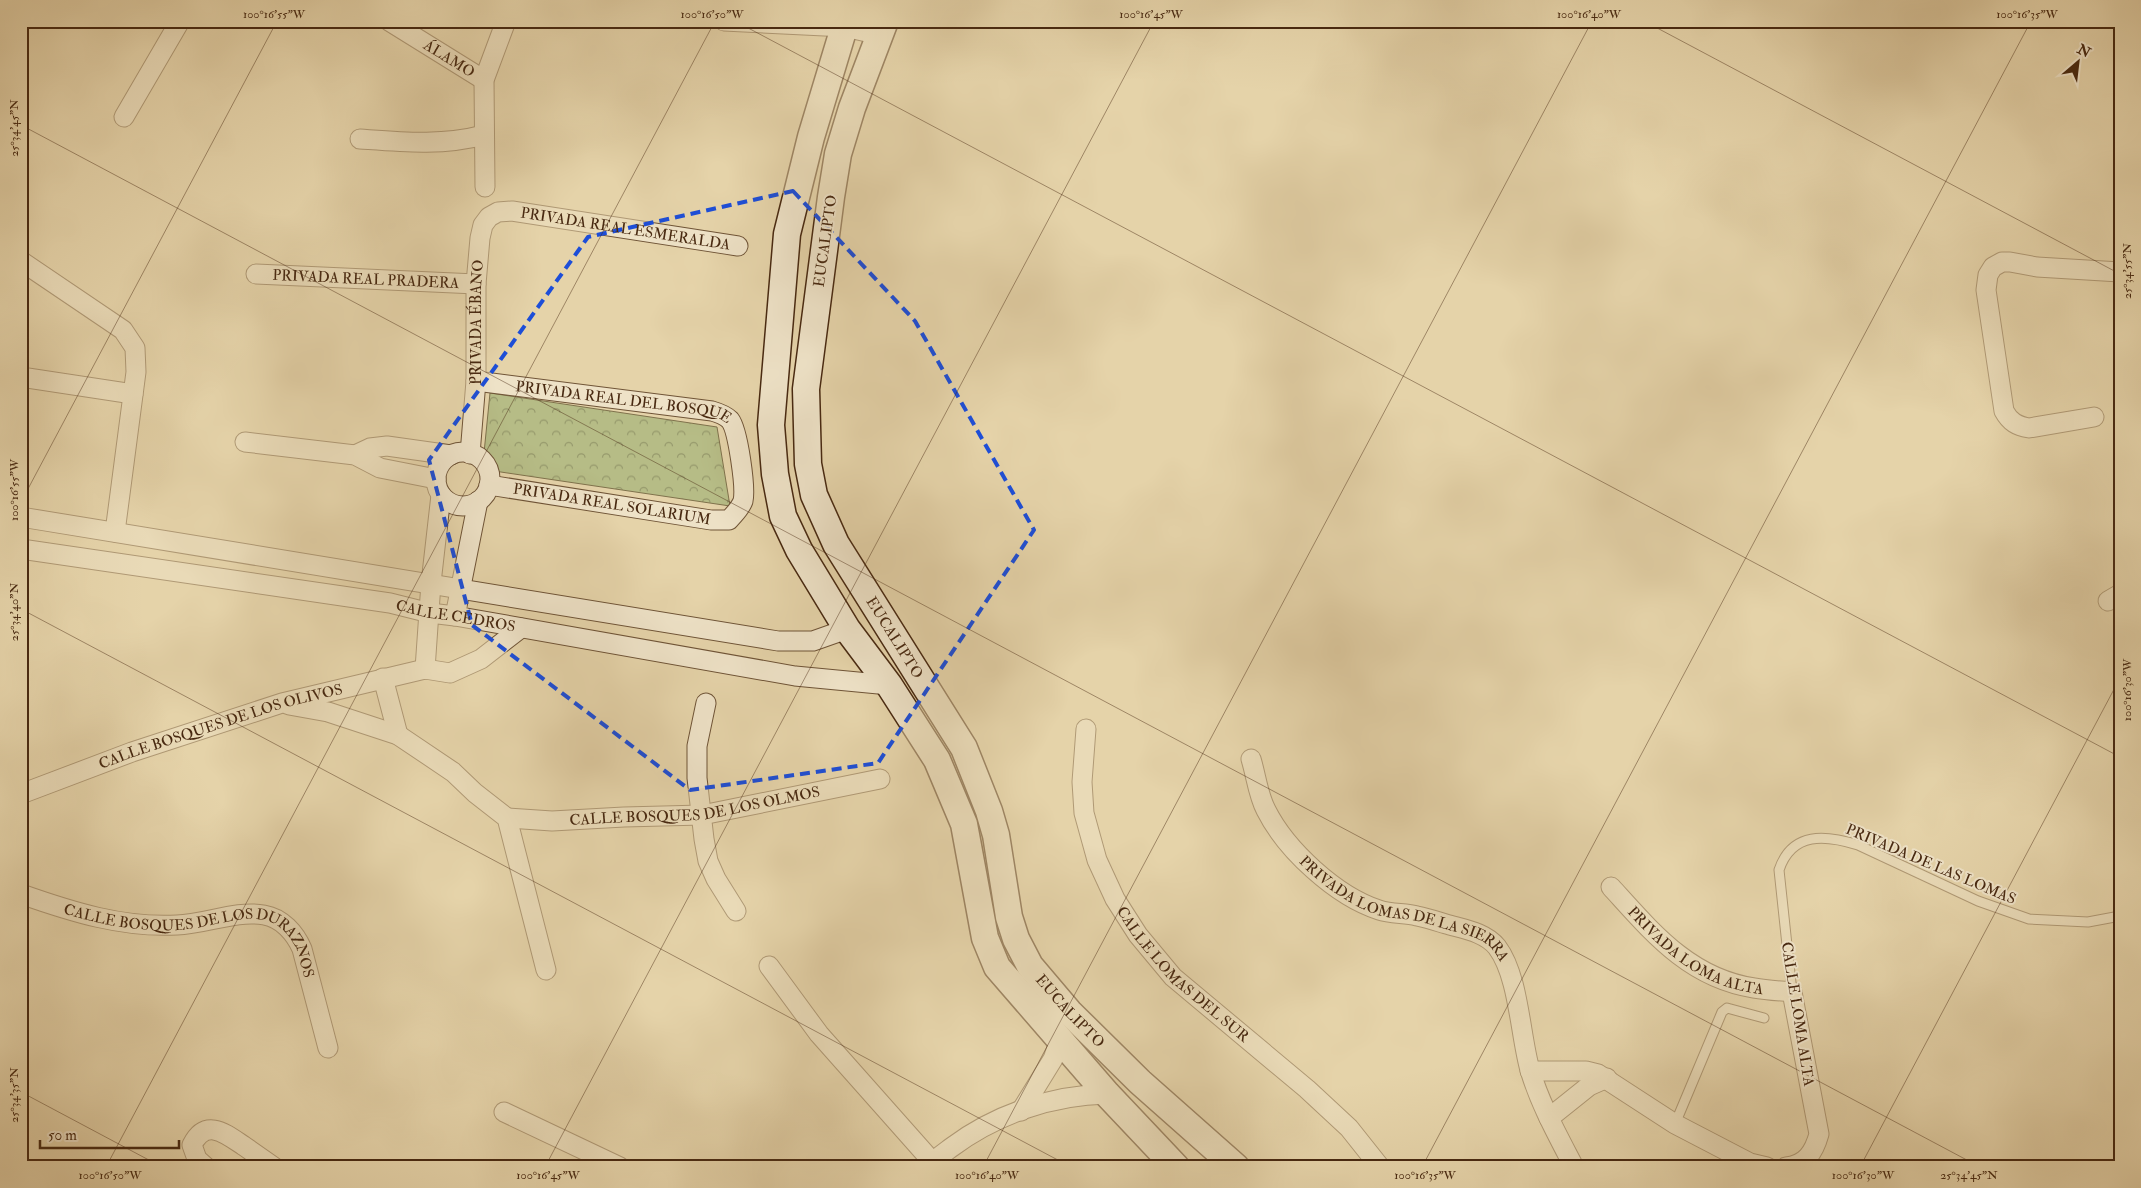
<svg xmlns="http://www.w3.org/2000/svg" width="2141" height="1188" viewBox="0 0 2141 1188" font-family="'IM FELL Double Pica',serif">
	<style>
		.park { fill: url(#park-crowns); stroke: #7f724c }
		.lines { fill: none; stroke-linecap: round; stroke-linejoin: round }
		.lane-casing { stroke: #6f5437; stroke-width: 11 }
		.street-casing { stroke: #6f5437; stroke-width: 21 }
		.secondary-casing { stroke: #482911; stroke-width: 29 }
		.lane { stroke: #eee2c7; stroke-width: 9 }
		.street { stroke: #eee2c7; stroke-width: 19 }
		.secondary { stroke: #eee2c7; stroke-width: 26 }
		.marked { fill: none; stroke: #1d4ed8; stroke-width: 4; stroke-dasharray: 10 6; stroke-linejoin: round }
		.ticks { fill: none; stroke: #482911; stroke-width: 1; stroke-opacity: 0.45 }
		.labels { text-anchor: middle; stroke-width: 4; stroke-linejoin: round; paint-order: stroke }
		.street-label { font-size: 15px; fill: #482911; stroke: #eee2c7 }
		.neatline { fill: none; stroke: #482911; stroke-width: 2 }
		.ticks-label { font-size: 12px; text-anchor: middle; fill: #482911 }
	</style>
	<defs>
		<pattern id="park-crowns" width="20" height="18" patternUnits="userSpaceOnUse" patternTransform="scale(1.25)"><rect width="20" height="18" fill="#b6bc86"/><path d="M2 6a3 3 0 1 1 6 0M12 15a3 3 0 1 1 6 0" fill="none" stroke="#96996c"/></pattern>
	</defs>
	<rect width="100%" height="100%" fill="#e5d3a9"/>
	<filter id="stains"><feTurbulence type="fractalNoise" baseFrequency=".004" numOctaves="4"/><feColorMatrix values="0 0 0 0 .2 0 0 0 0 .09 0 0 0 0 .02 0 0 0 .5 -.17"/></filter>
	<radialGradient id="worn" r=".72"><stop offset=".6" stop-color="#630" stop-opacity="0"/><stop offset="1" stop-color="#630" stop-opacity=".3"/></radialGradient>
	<path class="park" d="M490,393L717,427L730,506L494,471L484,453Z"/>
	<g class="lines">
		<g class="lane-casing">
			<path id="lane" d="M1792,992L1779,870C1792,831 1826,835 1858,845L1978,901L2029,919L2088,922L2120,916
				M1675,1124L1722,1012L1727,1008L1764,1018"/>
		</g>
		<g class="street-casing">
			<g id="street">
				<path id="s1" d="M389,21L484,80"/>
				<path d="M724,21L845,27L880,35"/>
				<path d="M124,117L180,21"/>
				<path d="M360,139C402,142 442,146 484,135"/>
				<path d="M485,187L484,80L506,21"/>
				<path d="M21,261L123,330L135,348L136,372L115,532"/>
				<path id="s2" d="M256,274L476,284"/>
				<path d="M21,377L133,394"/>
				<path id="s3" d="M476,381L712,411C719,413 725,415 730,420C738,430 746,488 743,501C740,509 734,514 729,520H711L489,485"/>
				<path d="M2094,417L2029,428C2017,426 2010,422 2004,411L1986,290L1988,275L1993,267L2002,262H2010L2037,267L2120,272"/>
				<path d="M245,442L355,455L380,468L436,479"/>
				<circle cx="463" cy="479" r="27"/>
				<path id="s4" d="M470,454L476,381V284L480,238L483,225L489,217L498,212L512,211L738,246"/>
				<path d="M355,455L370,448L387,446L451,455"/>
				<path d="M21,517L778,641H813L847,629"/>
				<path id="s5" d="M21,549L390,603L430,613L455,616L795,676L889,685"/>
				<path d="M2108,601L2120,594"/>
				<path d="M455,616L478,501"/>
				<path d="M425,669L431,583L441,495"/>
				<path d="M383,678L398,735"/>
				<path d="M706,703L697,746V778L704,839L708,861L716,879L736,911"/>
				<path d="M289,705L328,712L398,735L453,772L475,793L507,818L546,970"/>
				<path id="s6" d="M1086,729L1082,782L1084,813L1097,860L1115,899L1138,935L1173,977L1307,1089L1349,1128L1380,1167"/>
				<path id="s7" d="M1251,759C1256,775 1258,795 1266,810C1286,850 1336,896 1379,910C1391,914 1405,913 1417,916C1427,918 1436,921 1446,924C1463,929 1485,932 1497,947C1519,976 1520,1035 1530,1070C1540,1104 1558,1136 1574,1167"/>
				<path id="s8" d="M21,794L132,752L282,703L425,669L450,673L481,659L521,628"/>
				<path id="s9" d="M507,818L552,821L624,817L702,815L880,779"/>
				<path id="s10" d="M1611,887C1652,932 1689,978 1754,988C1766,990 1779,991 1792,992L1819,1134C1814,1152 1806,1165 1786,1167"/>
				<path id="s11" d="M21,894C72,912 123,928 177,925C206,924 236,910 264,915C282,918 295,933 302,949L328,1048"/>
				<path d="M769,966L819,1034L937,1167"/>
				<path d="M1530,1071H1586L1598,1074L1675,1124L1750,1163L1767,1167"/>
				<path d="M1021,1111L1053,1059L1060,1040"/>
				<path d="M504,1112L620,1167"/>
				<path d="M1549,1118L1589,1086L1607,1078"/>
				<path d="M206,1167L197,1159L192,1145C206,1117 226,1134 244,1146C254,1153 264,1160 274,1167"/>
				<path d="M928,1167C935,1159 944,1153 952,1147C996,1114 1053,1095 1107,1094"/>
			</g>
		</g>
		<g class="secondary-casing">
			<g id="secondary">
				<path d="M846,21L811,137L787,234L771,425L775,474L783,516L799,550L847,629L889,685L937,760L964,824L985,938L997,967L1107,1094L1176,1167"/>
				<path id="s12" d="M885,21L852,108L838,154L831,197L806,389L808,464L814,495L836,544L964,748L989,811L996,835L1009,917L1016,939L1030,966L1069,1012L1140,1082L1236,1167"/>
			</g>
		</g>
		<use href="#lane" class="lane"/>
		<use href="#street" class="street"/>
		<use href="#secondary" class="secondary"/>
	</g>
	<path d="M0 0H2141V1188H0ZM793,191L915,321L1034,530L878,763L690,790L472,625L429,460L588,237Z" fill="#e5d3a9" fill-opacity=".55" fill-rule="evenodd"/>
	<path class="marked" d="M793,191L915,321L1034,530L878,763L690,790L472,625L429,460L588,237Z"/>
	<path class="ticks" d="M735,21L2120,757M1644,21L2120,274M21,125L1980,1167M21,502L277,21M21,609L1071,1167M21,1092L162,1167M106,1167L715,21M545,1167L1154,21M983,1167L1592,21M1422,1167L2031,21M1860,1167L2120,678"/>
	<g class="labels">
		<g class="street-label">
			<text dy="5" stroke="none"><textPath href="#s1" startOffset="71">ÁLAMO</textPath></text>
			<text dy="5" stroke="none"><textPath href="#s4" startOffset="379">PRIVADA REAL ESMERALDA</textPath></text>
			<text transform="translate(825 241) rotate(-82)" y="5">EUCALIPTO</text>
			<text dy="5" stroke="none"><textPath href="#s2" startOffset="110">PRIVADA REAL PRADERA</textPath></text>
			<text dy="5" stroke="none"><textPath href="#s4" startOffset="132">PRIVADA ÉBANO</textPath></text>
			<text dy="5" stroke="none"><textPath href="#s3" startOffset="149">PRIVADA REAL DEL BOSQUE</textPath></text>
			<text transform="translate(612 504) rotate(9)" y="5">PRIVADA REAL SOLARIUM</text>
			<text dy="5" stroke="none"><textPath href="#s5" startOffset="440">CALLE CEDROS</textPath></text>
			<text dy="5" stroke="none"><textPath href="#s12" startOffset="649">EUCALIPTO</textPath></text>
			<text dy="5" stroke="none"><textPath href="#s8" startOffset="211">CALLE BOSQUES DE LOS OLIVOS</textPath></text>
			<text dy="5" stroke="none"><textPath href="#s9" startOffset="189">CALLE BOSQUES DE LOS OLMOS</textPath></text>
			<text transform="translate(1931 864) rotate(23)" y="5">PRIVADA DE LAS LOMAS</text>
			<text dy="5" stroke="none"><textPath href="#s7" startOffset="231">PRIVADA LOMAS DE LA SIERRA</textPath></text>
			<text dy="5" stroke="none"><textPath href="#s11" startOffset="188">CALLE BOSQUES DE LOS DURAZNOS</textPath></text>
			<text dy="5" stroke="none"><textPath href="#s10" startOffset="109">PRIVADA LOMA ALTA</textPath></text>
			<text dy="5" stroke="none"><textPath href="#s6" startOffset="278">CALLE LOMAS DEL SUR</textPath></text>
			<text dy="5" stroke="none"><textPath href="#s12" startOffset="1069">EUCALIPTO</textPath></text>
			<text transform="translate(1798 1014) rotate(81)" y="5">CALLE LOMA ALTA</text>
		</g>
	</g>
	<rect width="2141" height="1188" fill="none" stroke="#e5d3a9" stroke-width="55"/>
	<g transform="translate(2078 62) rotate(28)" stroke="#eee2c7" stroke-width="4" paint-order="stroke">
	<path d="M0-4L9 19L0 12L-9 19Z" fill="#482911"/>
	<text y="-8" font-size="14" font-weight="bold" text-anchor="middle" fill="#482911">N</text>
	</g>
	<path d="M40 1140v8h139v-8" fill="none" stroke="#482911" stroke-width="2.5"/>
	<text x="48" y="1140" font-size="15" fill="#482911" stroke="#eee2c7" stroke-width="4" paint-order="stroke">50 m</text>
	<rect x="28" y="28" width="2086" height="1132" class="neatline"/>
	<g class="ticks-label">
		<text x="274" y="18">100°16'55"W</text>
		<text x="712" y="18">100°16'50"W</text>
		<text x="1151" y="18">100°16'45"W</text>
		<text x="1589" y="18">100°16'40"W</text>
		<text x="2027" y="18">100°16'35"W</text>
		<text transform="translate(14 128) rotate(-90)" y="4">25°34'45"N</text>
		<text transform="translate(2127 271) rotate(-90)" y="4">25°34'55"N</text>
		<text transform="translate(14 490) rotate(-90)" y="4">100°16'55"W</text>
		<text transform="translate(14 612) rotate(-90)" y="4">25°34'40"N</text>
		<text transform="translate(2127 690) rotate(-90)" y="4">100°16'30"W</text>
		<text transform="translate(14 1095) rotate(-90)" y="4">25°34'35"N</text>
		<text x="110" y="1179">100°16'50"W</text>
		<text x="548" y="1179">100°16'45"W</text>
		<text x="987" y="1179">100°16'40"W</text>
		<text x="1425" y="1179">100°16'35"W</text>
		<text x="1863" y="1179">100°16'30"W</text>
		<text x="1969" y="1179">25°34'45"N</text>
	</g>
	<rect width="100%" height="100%" filter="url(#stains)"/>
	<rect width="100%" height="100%" fill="url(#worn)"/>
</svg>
